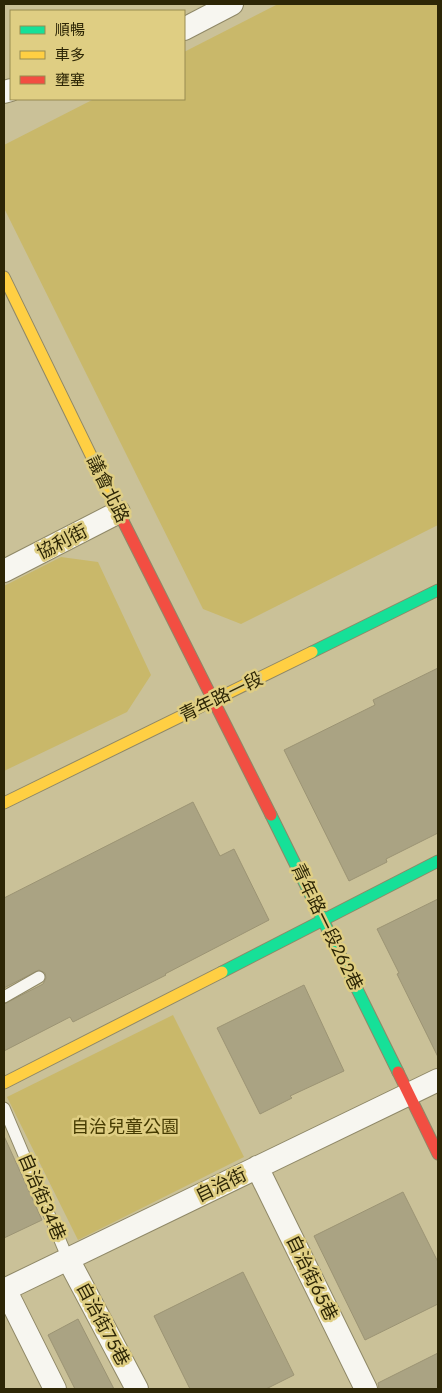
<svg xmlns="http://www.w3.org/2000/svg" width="442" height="1393" viewBox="0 0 442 1393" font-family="Jost,'Noto Sans TC',sans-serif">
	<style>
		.green { fill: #c9b86a }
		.building { fill: #aaa383; stroke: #9c9474 }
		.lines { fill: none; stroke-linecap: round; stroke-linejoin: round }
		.lane-casing { stroke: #8f8867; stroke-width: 13 }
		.street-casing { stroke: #8f8867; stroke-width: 24 }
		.fast-casing { stroke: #8f8867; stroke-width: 13 }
		.slow-casing { stroke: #8f8867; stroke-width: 13 }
		.jam-casing { stroke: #8f8867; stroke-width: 13 }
		.lane { stroke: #f7f6f0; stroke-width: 11 }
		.street { stroke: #f7f6f0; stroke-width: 22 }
		.fast { stroke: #16e098; stroke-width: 11 }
		.slow { stroke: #ffcf43; stroke-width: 11 }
		.jam { stroke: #f24e42; stroke-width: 11 }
		.labels { text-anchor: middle; stroke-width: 5; stroke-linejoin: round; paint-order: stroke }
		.street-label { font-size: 18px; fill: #2d2606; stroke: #dfce83 }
		.park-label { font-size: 18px; fill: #463b02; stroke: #dfce83 }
	</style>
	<rect width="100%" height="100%" fill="#cac198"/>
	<path class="green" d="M278,4H438V525L241,624L203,609L4,208V145L94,99H184V52Z
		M61,557L98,562L151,675L127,712L4,771V586Z
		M173,1015L244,1157L78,1240L7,1097Z"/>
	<path class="building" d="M438,668V833L386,859L387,862L349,881L284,750L375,705L373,700Z
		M193,802L220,856L234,849L269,920L165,974L166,975L73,1022L70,1017L4,1051V1004L43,984L46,978L45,973L39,970L4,988V898Z
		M438,899V1057L397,974L399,973L377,929Z
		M304,985L344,1071L290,1096L292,1098L260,1114L217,1028Z
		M4,1136L42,1220L4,1238Z
		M403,1192L438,1262V1304L365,1340L314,1236Z
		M243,1272L294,1375L266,1389H190L154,1316Z
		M78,1319L114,1389H75L48,1335Z
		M438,1353V1389H379L378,1383Z"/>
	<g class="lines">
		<g class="lane-casing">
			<path id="lane" d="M4,997L39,977
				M4,1108L68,1259"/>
		</g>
		<g class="street-casing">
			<path id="street" d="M184,29L232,4
				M4,92L11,90
				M4,571L119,512
				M257,1167L366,1389
				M68,1259L137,1389
				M5,1289L55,1389
				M4,1290L438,1080"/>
		</g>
		<g class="fast-casing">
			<path id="fast" d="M312,652L438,590
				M271,815L398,1072
				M222,972L438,861"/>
		</g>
		<g class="slow-casing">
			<path id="slow" d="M4,277L123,521
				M4,803L312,652
				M4,1083L222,972"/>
		</g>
		<g class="jam-casing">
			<path id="jam" d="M123,521L271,815
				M398,1072L438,1154"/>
		</g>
		<use href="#lane" class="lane"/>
		<use href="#street" class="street"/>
		<use href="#fast" class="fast"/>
		<use href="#slow" class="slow"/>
		<use href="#jam" class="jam"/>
	</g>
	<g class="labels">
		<g class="street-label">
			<text transform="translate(108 489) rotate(64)" y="6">議會北路</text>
			<text transform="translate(62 542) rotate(-27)" y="6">協利街</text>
			<text transform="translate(221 697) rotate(-26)" y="6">青年路一段</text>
			<text transform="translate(327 927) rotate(64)" y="6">青年路一段262巷</text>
			<text transform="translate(221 1185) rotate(-26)" y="6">自治街</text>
			<text transform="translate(42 1197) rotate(67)" y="6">自治街34巷</text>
			<text transform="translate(312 1278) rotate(64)" y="6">自治街65巷</text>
			<text transform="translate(103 1324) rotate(62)" y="6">自治街75巷</text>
		</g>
		<g class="park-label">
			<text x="125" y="1133">自治兒童公園</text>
		</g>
	</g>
	<rect width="442" height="1393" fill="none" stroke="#2d2606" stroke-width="10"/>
	<rect x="10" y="10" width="175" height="90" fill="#dfce83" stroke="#988b51"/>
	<rect x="20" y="26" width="25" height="8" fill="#16e098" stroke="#988b51"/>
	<text x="55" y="35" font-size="15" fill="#2d2606">順暢</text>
	<rect x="20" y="51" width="25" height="8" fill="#ffcf43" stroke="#988b51"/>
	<text x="55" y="60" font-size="15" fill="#2d2606">車多</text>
	<rect x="20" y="76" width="25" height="8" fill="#f24e42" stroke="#988b51"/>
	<text x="55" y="85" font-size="15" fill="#2d2606">壅塞</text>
</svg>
